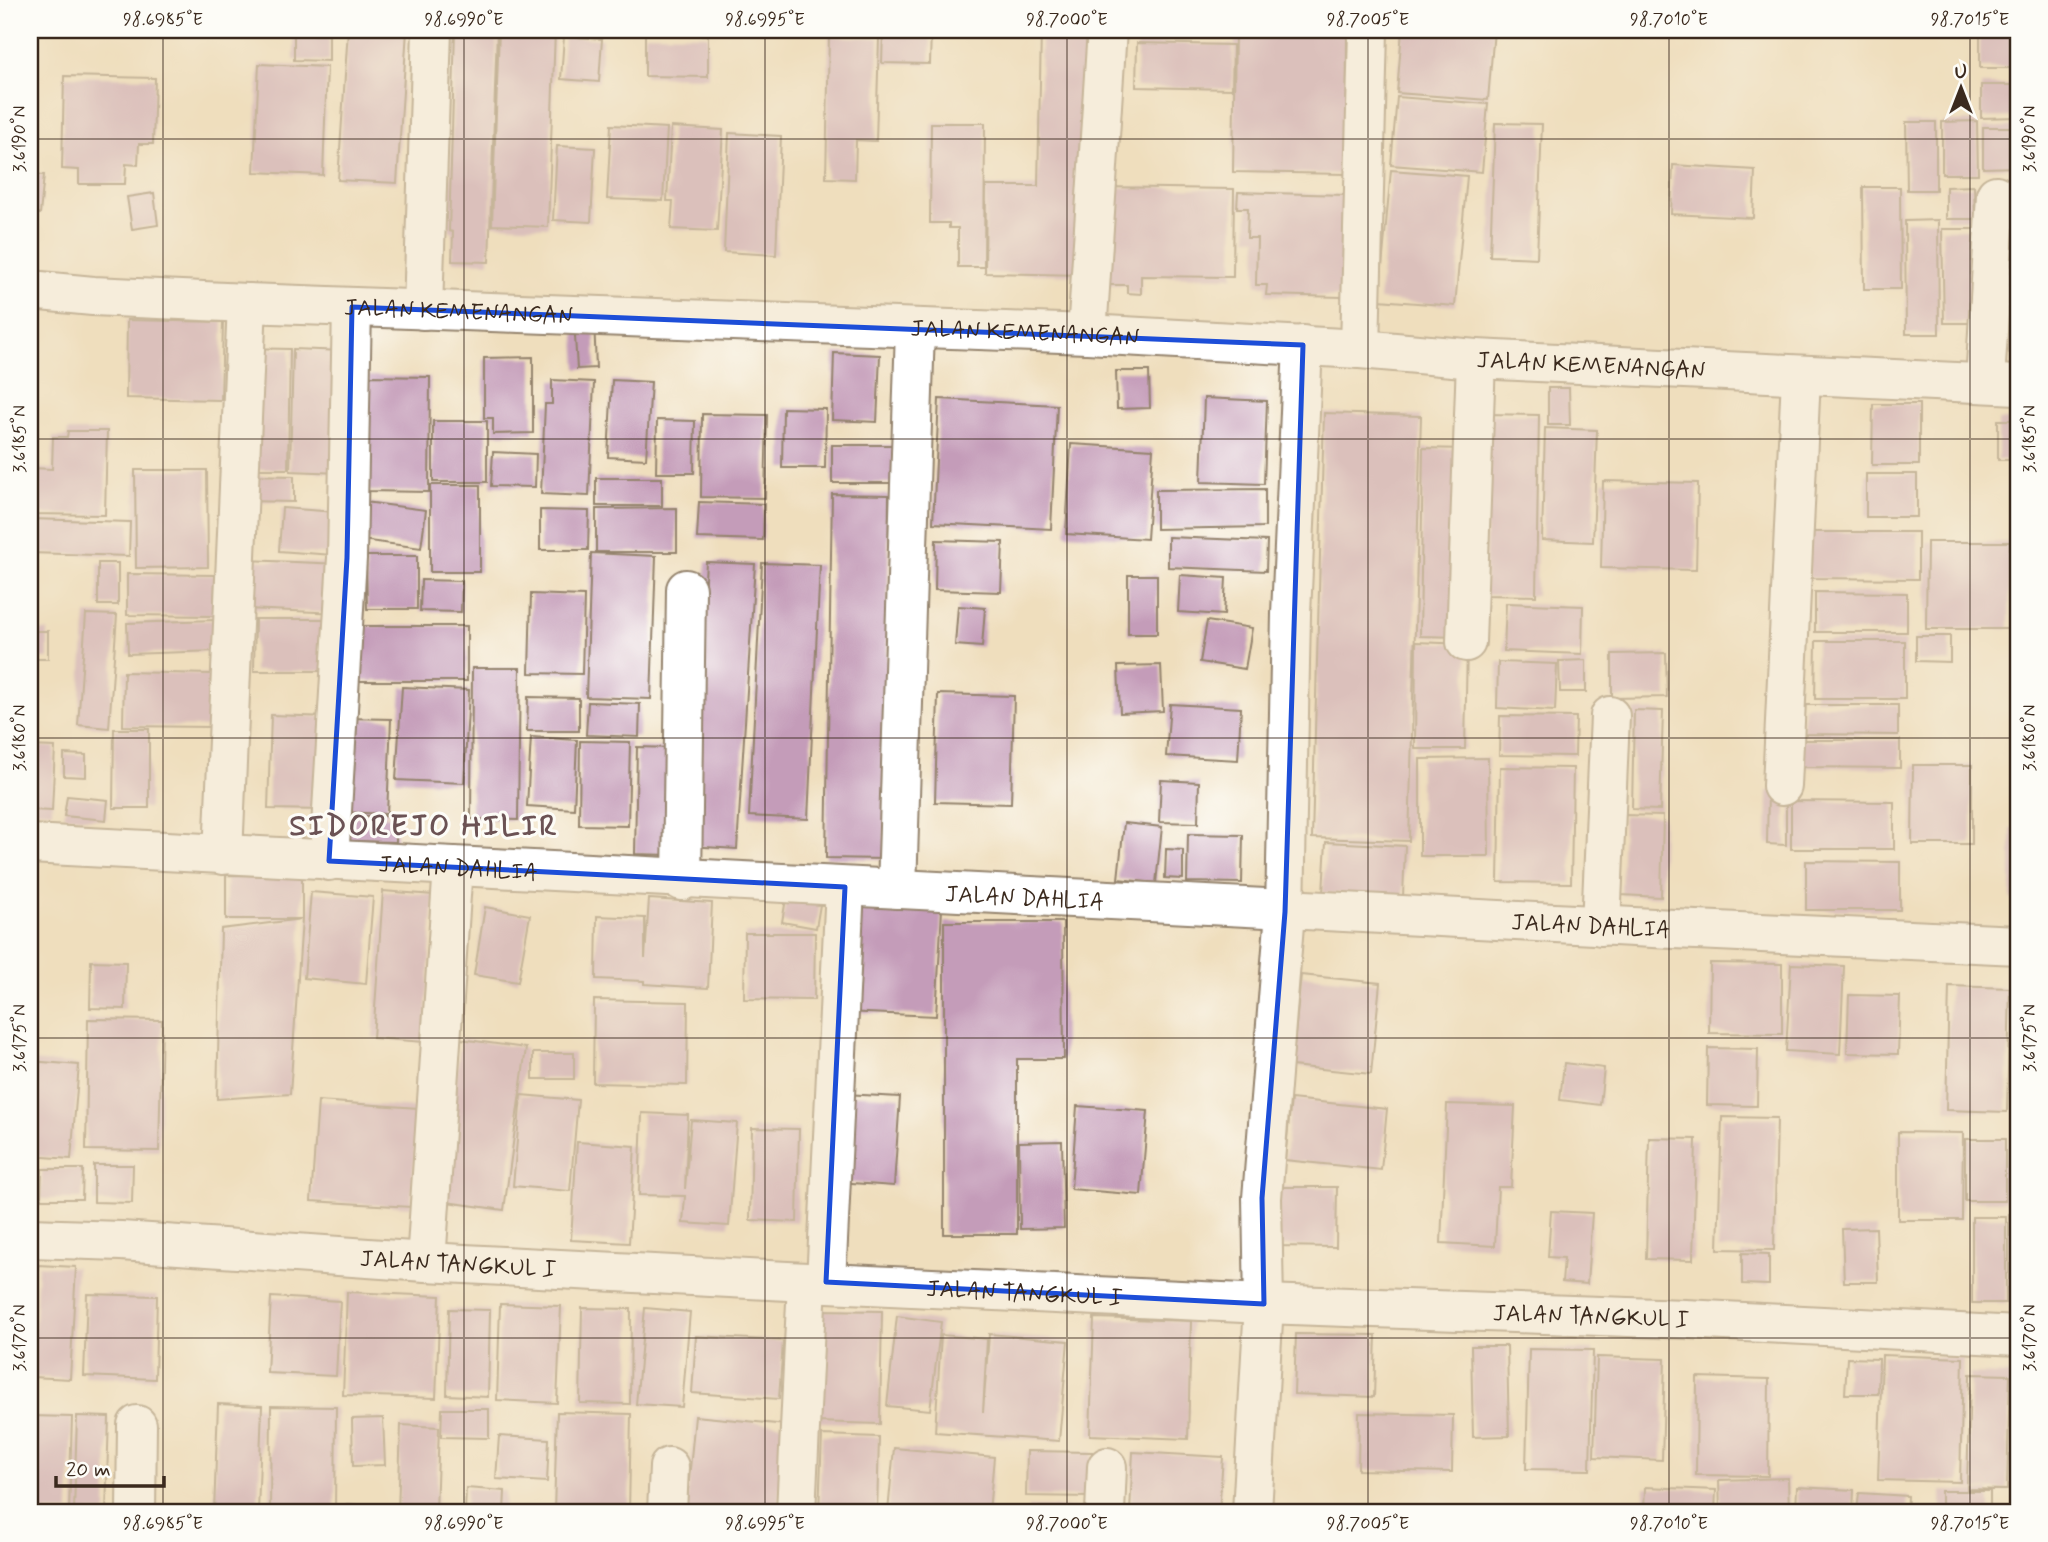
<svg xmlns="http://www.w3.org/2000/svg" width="2048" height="1542" viewBox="0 0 2048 1542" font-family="Mynerve,sans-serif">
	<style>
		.building { fill: #c49cb9 }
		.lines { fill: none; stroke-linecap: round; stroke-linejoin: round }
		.minor-casing { stroke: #95846e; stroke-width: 42 }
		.minor { stroke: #fff; stroke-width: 38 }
		.marked { fill: none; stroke: #1d4ed8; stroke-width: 5; stroke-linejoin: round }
		.ticks { fill: none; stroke: #3b2a1e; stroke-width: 2; stroke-opacity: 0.45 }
		.labels { text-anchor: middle; stroke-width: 6; stroke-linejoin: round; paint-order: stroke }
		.street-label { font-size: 23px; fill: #3b2a1e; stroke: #fdfcf7 }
		.district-label { font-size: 30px; font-weight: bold; letter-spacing: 2px; fill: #6b5254; stroke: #fdfcf7 }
		.neatline { fill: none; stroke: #3b2a1e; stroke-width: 2.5 }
		.ticks-label { font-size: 18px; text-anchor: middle; fill: #3b2a1e }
	</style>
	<rect width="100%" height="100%" fill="#fdfcf7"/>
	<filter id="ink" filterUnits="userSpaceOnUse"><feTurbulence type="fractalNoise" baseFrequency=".0143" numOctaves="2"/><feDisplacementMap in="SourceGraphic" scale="14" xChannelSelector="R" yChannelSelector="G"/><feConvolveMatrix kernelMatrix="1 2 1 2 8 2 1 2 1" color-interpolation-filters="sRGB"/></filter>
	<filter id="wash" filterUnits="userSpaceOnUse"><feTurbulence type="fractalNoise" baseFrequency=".00686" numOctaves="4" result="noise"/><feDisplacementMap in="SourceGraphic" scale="28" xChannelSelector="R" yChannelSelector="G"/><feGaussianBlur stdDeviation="1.57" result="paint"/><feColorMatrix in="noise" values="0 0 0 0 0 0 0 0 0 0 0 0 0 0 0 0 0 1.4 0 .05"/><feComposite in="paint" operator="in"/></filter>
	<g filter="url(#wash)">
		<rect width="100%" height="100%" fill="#efdebd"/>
		<g id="blocks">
			<path class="building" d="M348,30H407L397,183L338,180Z
				M455,30H497L489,262L452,261L453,232L449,231Z
				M499,30H555L548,227L492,225Z
				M883,30H931L930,64L882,63Z
				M1041,30H1089L1086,275L985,273L986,186H1038Z
				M1136,30H1232V38L1136,36Z
				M1235,30H1347L1346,174L1233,172Z
				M1402,30H1494L1488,100L1397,93Z
				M1980,30H2018V68H1980Z
				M294,34L329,35V61L294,60Z
				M645,34L708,35V77L645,76Z
				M564,36L602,39L599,82L561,79Z
				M829,36L879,38L876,141L856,140L855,179L826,178Z
				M1137,43L1233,45L1232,89L1136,87Z
				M259,64L327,67L323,175L254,172Z
				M64,76L155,78L153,144H139L138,165L126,164L125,184H79V170L62,169Z
				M1981,85H2018V117L1981,118Z
				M1397,97L1488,104L1482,172L1391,165Z
				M1977,121L1978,174H1942V122Z
				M1906,122H1936V190H1907Z
				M931,123H985L984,267H958V228H949V223H930Z
				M1495,123L1542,124L1537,258L1490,256Z
				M611,125L667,128L663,201L607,199Z
				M671,127L723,130L717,231L671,229L673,201H667Z
				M1983,127H2018V167L1983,168Z
				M729,133L781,136L776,255L724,252Z
				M557,146L595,148L591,222L553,220Z
				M1673,165L1755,170L1753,218L1671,214Z
				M1391,170L1467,176L1455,306L1379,300Z
				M30,174L44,175L40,214L30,213Z
				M1974,186L1975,219H1946V187Z
				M1100,187L1234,189L1233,277L1141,276V294L1127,293V285H1099Z
				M1863,187H1900L1901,289H1864Z
				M1238,192L1345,195L1342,297L1266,295L1267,285H1256L1257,238H1247L1248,208H1237Z
				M154,193L158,225L132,229L127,197Z
				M1938,220L1939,334H1906L1905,221Z
				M1942,229H1978L1980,323H1944Z
				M1997,229H2018V330H1998Z
				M30,314L34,315L32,382H30Z
				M594,319L596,368L577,369L574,320Z
				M127,320L223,322L221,400L126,398Z
				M246,348L290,349L288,469H244Z
				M293,349L344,351L341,473L290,471Z
				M834,353L880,355L877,422L832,420Z
				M533,357V433L493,434V418H484V358Z
				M1116,371H1149L1150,408L1117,409Z
				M368,376L430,377L429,492L367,491Z
				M552,380L594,382L589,496L541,494L545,404H552Z
				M612,380L651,382L646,459L608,457Z
				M1548,388H1569L1570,425H1548Z
				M1204,398L1267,401L1264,484L1201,482Z
				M939,399L1057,405L1051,529L933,523Z
				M1873,404H1919V465H1872Z
				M783,408L826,409L825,468H782Z
				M1324,413L1421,416L1409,841L1312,838Z
				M702,414L767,415L765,498L701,497Z
				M1488,414L1539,415L1536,596L1485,595Z
				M657,420L695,421L694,473H656Z
				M1998,420H2018V460H1998Z
				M433,421H487V482H433Z
				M1545,428L1597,430L1593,542L1542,540Z
				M68,431H107L105,515L30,514L31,468L52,469L53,437H67Z
				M1071,444L1153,449L1147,539L1066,534Z
				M832,445H894V483H832Z
				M1423,448L1466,449L1462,637L1420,636Z
				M493,452L536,454L535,487L491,486Z
				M135,470H207L208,567L136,568Z
				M1866,474H1917V517H1866Z
				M247,475L294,476V502L246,501Z
				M596,478H662V506H596Z
				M1603,481L1698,483L1696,570L1601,568Z
				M430,485H480V572H430Z
				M1265,489V527L1156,529V490Z
				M832,494L889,495L885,859L826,858Z
				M365,502L426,510L421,548L361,540Z
				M699,502L764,504L763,540L697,538Z
				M282,508L336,512L333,555L279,551Z
				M677,508V552H596V509Z
				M540,510L589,511L588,550H540Z
				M30,519L130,522L129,556L30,553Z
				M1809,532H1918V579L1809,578Z
				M1168,537L1267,541L1266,571L1168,567Z
				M936,540L1003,542L1001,592L935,590Z
				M1927,542H2010L2009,629H1926Z
				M591,553L656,556L651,699L586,697Z
				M366,556H417V609H367Z
				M247,560L341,564L339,613L245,609Z
				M706,562L755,564L737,849L689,846Z
				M98,563H118V605H98Z
				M762,563L820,565L808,819L749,816Z
				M127,574L215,575L214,616L127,615Z
				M1128,575H1157V634H1128Z
				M1180,575L1226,578L1224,615L1178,612Z
				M421,580L462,581L461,612L420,611Z
				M1815,592L1907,593V632H1815Z
				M531,594L584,596L582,674L529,673Z
				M1506,603L1583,606L1582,654L1504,651Z
				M958,606L985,608L982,647L955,645Z
				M86,614L117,615L109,728L78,725Z
				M255,619H333L332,671H254Z
				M214,620L215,651L128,654L127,623Z
				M1207,621L1252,628L1245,669L1200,662Z
				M347,626H467V681H347Z
				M30,631H48V659H30Z
				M1916,636H1950V662L1916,661Z
				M1816,641H1905V699H1815Z
				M1416,642L1467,644L1465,749H1415Z
				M1666,653L1667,697L1612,698V654Z
				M1586,660V692H1560L1559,661Z
				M1498,662L1557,664L1555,711L1497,708Z
				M1161,665L1163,711L1120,713L1118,666Z
				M472,668H520L518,820L471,819Z
				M124,672L211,674V727L123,726Z
				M402,687L469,690L464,783L396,780Z
				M938,694L1014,696L1011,804L935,802Z
				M528,697L579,698V731H527Z
				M588,702L640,704L639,737L586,735Z
				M1170,704L1241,708L1238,760L1166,756Z
				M1804,705H1898V735L1803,734Z
				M1634,710L1663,711L1660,810L1632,809Z
				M271,715L330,717L327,810L268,809Z
				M1500,716L1576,717L1575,756L1499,755Z
				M345,718L391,719L387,814L341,812Z
				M114,729H149V808H113Z
				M531,737L577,740L574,809L527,806Z
				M1801,740H1900V768L1801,767Z
				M580,741L630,742L628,826L579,825Z
				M30,746L55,747L52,811L30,810Z
				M637,747L674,748L671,855L635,854Z
				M64,754L86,755V777L64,776Z
				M1488,758L1489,856H1420V759Z
				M1913,765H1972V844H1912Z
				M1500,767L1573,768L1571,883L1498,882Z
				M1161,780L1199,782L1198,823L1159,822Z
				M1768,791H1786V845L1767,844Z
				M67,796L108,800L106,820L64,816Z
				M1791,801L1894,802V849H1791Z
				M1623,815L1663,816L1661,897L1621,895Z
				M344,816H396V842L343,841Z
				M1124,823L1162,827L1156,883L1118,879Z
				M2011,828H2018V899H2011Z
				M1188,834L1243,835L1242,883L1187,882Z
				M1326,842L1405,846L1403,897L1323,893Z
				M1166,849L1183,850V879L1165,878Z
				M1806,861L1900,862V910H1806Z
				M226,875L302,876V919L290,1094L217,1099L221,929L302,919H226Z
				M383,891L434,895L424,1042L373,1038Z
				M311,892L373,897L366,984L304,978Z
				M787,893L821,899L816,928L782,922Z
				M649,899L712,903L708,988L644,984V981L596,979L597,916L645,918V958Z
				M849,905L942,909L936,1016L844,1012Z
				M485,907L530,915L518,982L474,975Z
				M944,922H1063L1064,1059H1017V1234H944Z
				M745,933H815L814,1000L744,999Z
				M91,961L126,962L125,1009L90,1008Z
				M1710,963L1782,964V1034L1709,1033Z
				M1791,964L1844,966L1840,1054L1786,1051Z
				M1301,975L1380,983L1371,1074L1292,1066Z
				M1949,986L2010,988L2007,1112L1946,1110Z
				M1849,995L1900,996L1898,1054L1847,1053Z
				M594,1000L688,1002L687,1085L593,1083Z
				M88,1019L162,1020L159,1151L86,1150Z
				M461,1039L526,1048L504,1210L439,1201Z
				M1708,1048L1758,1049L1757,1106L1707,1105Z
				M533,1053H574V1079H533Z
				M30,1061L79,1065L71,1159L30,1156Z
				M1564,1063L1604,1068L1600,1105L1560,1100Z
				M844,1094L900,1097L894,1186L838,1182Z
				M521,1095L578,1100L570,1191L513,1186Z
				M1291,1099L1387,1109L1381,1170L1285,1160Z
				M318,1101L418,1108L411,1207L311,1201Z
				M1447,1104L1515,1106L1511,1187H1498L1495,1246L1441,1243Z
				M1077,1106L1148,1111L1141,1195L1071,1189Z
				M642,1113L688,1115L685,1189L691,1120L737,1123L729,1226L683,1223L685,1196L639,1195Z
				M1722,1117L1777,1118L1774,1250L1718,1249Z
				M752,1128L799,1129L797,1222L750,1220Z
				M2015,1129H2018V1196H2015Z
				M1898,1132L1963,1133L1962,1220H1898Z
				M1649,1138L1696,1139L1693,1260L1646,1259Z
				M1965,1139H2005V1201H1965Z
				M1062,1141L1064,1228L1020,1229L1019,1142Z
				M577,1142L635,1146L629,1243L571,1240Z
				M94,1165H133L132,1203L94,1202Z
				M42,1169H83L82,1199H41Z
				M1279,1187H1337L1336,1247L1278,1246Z
				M1551,1211L1592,1213L1587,1284L1562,1282L1564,1258L1548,1257Z
				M2009,1214H2018V1292H2009Z
				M1972,1217H2006V1303H1972Z
				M1876,1228L1878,1282H1844L1842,1229Z
				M1742,1253L1769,1254V1285L1742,1284Z
				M38,1265L76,1267L70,1379L32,1377Z
				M347,1292L440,1296L436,1398L343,1395Z
				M87,1294L157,1296L155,1379L84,1376Z
				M271,1297L340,1301L336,1376L267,1373Z
				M500,1304L561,1306L557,1403L497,1400Z
				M582,1308L631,1309L630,1404L580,1403Z
				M645,1308L690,1312L682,1407L636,1404Z
				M449,1309L490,1310L488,1397L447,1395Z
				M818,1310L882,1311L880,1424L816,1422Z
				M897,1316L941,1322L930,1410L887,1406Z
				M1094,1318L1191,1321L1188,1439L1090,1435Z
				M989,1334L1068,1341L1059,1441L935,1432L941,1335L987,1339L983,1412Z
				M1296,1334L1376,1335L1374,1397L1294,1394Z
				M696,1336L783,1341L779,1399L692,1393Z
				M1471,1346H1507L1509,1436L1473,1437Z
				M1529,1349L1593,1350L1590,1470L1526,1469Z
				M1882,1355L1963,1358L1960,1482L1878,1480Z
				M1597,1357L1665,1359L1662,1460L1594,1457Z
				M1847,1358L1879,1359L1878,1394H1845Z
				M1970,1374L2010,1375L2007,1490L1967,1489Z
				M1697,1377L1769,1379L1768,1476L1696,1475Z
				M218,1404L262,1406L258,1512H214Z
				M271,1406L336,1407L335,1512H270Z
				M442,1409H489V1438L441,1437Z
				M557,1412L631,1414L629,1512H554Z
				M1359,1413L1453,1415L1452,1472L1358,1470Z
				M30,1416L72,1417L69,1512H30Z
				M77,1416L109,1417L106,1512H74Z
				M695,1416L786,1425L778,1512H686Z
				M383,1418L385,1465L353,1466L352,1419Z
				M401,1425L439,1427L436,1512H398Z
				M822,1435L879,1437L877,1512H819Z
				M499,1436L549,1439L547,1482L496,1479Z
				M894,1448L994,1457L989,1512H888Z
				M1027,1451L1092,1452V1497L1026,1496Z
				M1133,1452L1223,1457L1219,1512H1130Z
				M1788,1478L1789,1512H1720L1719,1480Z
				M1645,1487L1716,1490L1715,1512H1644Z
				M1797,1487L1854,1490L1853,1512H1796Z
				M466,1488L505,1491L504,1512H465Z
				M1941,1491H1990V1512H1941Z
				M1859,1493L1908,1496L1907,1512H1857Z
				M347,1504L388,1508L387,1512H347Z
				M1028,1507L1081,1508V1512H1028Z"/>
		</g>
	</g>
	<g filter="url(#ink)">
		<use href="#blocks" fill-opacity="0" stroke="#95846e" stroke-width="2"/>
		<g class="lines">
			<g class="minor-casing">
				<g id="minor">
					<path id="s1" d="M30,290L93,296L247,303L1087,334L1360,349L1476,359L2018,385"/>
					<path d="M423,310L432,30"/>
					<path d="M1087,334L1107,30"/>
					<path d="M1360,349L1368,30"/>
					<path d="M1985,383L1996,195"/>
					<path d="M1466,642L1476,359"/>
					<path d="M1782,786L1801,376"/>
					<path id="s2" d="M30,844C692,881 1355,915 2018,945"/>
					<path d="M223,855L247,303"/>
					<path d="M329,861L347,558L352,307"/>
					<path d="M682,881L686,589"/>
					<path d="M897,889L915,329"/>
					<path d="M1601,926L1610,716"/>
					<path id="s3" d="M30,1238L121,1241L426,1262L807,1282L1264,1304L1685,1319L2018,1336"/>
					<path d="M426,1262L453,866"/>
					<path d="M826,1282L845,887"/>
					<path d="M136,1512L137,1425"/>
					<path d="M667,1512L669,1467"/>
					<path d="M796,1512L807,1282"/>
					<path d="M1105,1512L1107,1467"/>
					<path d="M1252,1512L1264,1304L1262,1198L1285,912L1291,614L1303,345"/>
				</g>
			</g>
			<use href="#minor" class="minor"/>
		</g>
	</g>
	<path d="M0 0H2048V1542H0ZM352,307L1303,345L1285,912L1262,1198L1264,1304L826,1282L845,887L329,861L347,558Z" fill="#efdebd" fill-opacity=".55" fill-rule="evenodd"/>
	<path class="marked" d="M352,307L1303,345L1285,912L1262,1198L1264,1304L826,1282L845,887L329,861L347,558Z"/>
	<path class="ticks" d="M163,30V1512M464,30V1512M765,30V1512M1067,30V1512M1368,30V1512M1669,30V1512M1970,30V1512M30,139H2018M30,439H2018M30,738H2018M30,1038H2018M30,1338H2018"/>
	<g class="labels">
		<g class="street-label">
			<text dy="8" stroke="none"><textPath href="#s1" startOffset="429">JALAN KEMENANGAN</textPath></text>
			<text dy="8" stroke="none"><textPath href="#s1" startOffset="996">JALAN KEMENANGAN</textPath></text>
			<text dy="8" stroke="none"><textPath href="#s1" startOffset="1563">JALAN KEMENANGAN</textPath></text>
			<text dy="8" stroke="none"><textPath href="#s2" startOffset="429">JALAN DAHLIA</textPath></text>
			<text dy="8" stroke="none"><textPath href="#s2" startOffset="996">JALAN DAHLIA</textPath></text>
			<text dy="8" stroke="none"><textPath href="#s2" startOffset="1563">JALAN DAHLIA</textPath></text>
			<text dy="8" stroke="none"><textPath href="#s3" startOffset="429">JALAN TANGKUL I</textPath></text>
			<text dy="8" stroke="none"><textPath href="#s3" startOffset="996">JALAN TANGKUL I</textPath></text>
			<text dy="8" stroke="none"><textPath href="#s3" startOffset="1563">JALAN TANGKUL I</textPath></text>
		</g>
		<g class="district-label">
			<text x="424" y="835">SIDOREJO HILIR</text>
		</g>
	</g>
	<rect width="2048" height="1542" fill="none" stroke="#fdfcf7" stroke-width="77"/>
	<g transform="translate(1961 88)" stroke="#fdfcf7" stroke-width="5" paint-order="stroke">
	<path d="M0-5L12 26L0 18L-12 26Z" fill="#3b2a1e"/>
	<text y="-10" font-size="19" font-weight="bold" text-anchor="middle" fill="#3b2a1e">U</text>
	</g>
	<path d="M56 1476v10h108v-10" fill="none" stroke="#3b2a1e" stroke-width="3.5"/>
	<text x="66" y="1476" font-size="21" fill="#3b2a1e" stroke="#fdfcf7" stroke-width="5" paint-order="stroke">20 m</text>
	<rect x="38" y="38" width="1972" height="1466" class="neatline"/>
	<g class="ticks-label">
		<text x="163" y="25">98.6985°E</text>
		<text x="464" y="25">98.6990°E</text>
		<text x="765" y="25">98.6995°E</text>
		<text x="1067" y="25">98.7000°E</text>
		<text x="1368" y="25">98.7005°E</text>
		<text x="1669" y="25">98.7010°E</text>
		<text x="1970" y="25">98.7015°E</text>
		<text transform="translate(19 139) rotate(-90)" y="6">3.6190°N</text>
		<text transform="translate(2029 139) rotate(-90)" y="6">3.6190°N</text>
		<text transform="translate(19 439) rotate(-90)" y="6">3.6185°N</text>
		<text transform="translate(2029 439) rotate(-90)" y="6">3.6185°N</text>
		<text transform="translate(19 738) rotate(-90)" y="6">3.6180°N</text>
		<text transform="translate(2029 738) rotate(-90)" y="6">3.6180°N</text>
		<text transform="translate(19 1038) rotate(-90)" y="6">3.6175°N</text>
		<text transform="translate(2029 1038) rotate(-90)" y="6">3.6175°N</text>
		<text transform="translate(19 1338) rotate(-90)" y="6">3.6170°N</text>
		<text transform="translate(2029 1338) rotate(-90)" y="6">3.6170°N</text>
		<text x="163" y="1529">98.6985°E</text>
		<text x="464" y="1529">98.6990°E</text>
		<text x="765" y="1529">98.6995°E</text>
		<text x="1067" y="1529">98.7000°E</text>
		<text x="1368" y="1529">98.7005°E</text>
		<text x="1669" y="1529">98.7010°E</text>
		<text x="1970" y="1529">98.7015°E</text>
	</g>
</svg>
